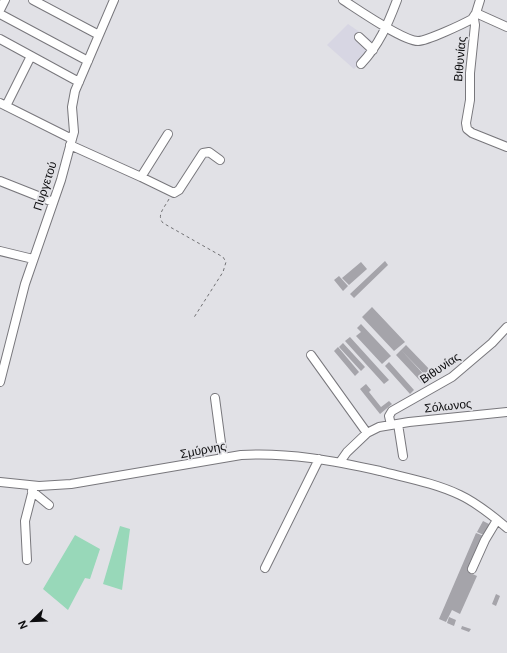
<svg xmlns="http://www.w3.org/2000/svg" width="507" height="653" viewBox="0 0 507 653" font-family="'DM Sans',sans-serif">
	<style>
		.built { fill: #d7d6e3 }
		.green { fill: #98d8b9 }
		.building { fill: #a5a4aa }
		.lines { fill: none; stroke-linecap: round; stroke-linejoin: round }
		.minor-casing { stroke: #78777c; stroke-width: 10 }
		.path { stroke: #717174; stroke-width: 1; stroke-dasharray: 3 3; stroke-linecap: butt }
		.minor { stroke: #fff; stroke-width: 8 }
		.labels { text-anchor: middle; stroke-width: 3.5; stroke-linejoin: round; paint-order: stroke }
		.street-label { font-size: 12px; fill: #0d0d0f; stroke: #e1e1e6 }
	</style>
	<rect width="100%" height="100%" fill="#e1e1e6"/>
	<path class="built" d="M348,24L377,44L370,54L354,69L327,45Z"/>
	<path class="green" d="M120,526L130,529L122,590L103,584Z
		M75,535L100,549L90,579L85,578L68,610L43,589Z"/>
	<path class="building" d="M385,261L388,265L354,298L350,294Z
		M361,262L367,269L349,285L342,278Z
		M339,276L348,286L343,291L334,280Z
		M372,307L405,342L394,351L362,317Z
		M361,324L391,356L382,364L356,336L361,332L357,328Z
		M350,337L389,380L384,384L345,341Z
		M343,343L365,367L361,371L339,347Z
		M406,345L434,374L429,379L401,350Z
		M338,347L359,372L355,376L334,351Z
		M401,350L428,379L423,384L396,355Z
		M389,362L414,390L410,394L385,366Z
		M366,384L371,390L369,392L381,407L389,401L392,404L380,414L360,389Z
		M483,521L491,525L486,536L477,532Z
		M476,533L484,536L468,572L477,576L460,614L452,610L446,622L439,619Z
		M496,594L500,596L496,606L492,604Z
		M449,617L456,620L454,626L447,623Z
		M462,626L471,629L469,632L461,629Z"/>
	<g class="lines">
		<g class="minor-casing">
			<path id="minor" d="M33,0L99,35
				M343,0C357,9 403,41 418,41C427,41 463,24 472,19L476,13L480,0
				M0,10L5,0
				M476,13L507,27
				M0,14L88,61
				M474,19L475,25L470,73V100L466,123L467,129L472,133L507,147
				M359,37L373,50
				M0,39L79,82
				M361,64C379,45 388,24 397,0
				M0,103L72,139
				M6,106L31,56
				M70,145L141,177L174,193L179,190L203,153L209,152L220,160
				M141,177L168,134
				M0,181L53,202
				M0,251L33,259
				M311,355L367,433
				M0,382L25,284L61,180L72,139L74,132L72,107L75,91L114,0
				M215,398L223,458
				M398,424L403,456
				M391,425L389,416L392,411L452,377L492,343L507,327
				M340,462L347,452L367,433L379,427L409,422L507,412
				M0,482L39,486L71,484L241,455C288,452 335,461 380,471C407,478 435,483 460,495C477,503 493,516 507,528
				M32,491L49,505
				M27,560L25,521L34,486
				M265,568L319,459
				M472,569L485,540L497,520"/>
		</g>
		<path class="path" d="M169,199C165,207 156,215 163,223L223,257L226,262L223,272L193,319"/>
		<use href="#minor" class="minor"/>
	</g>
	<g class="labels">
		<g class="street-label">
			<text transform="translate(460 59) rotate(-85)" y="4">Βιθυνίας</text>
			<text transform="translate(45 186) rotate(-72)" y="4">Πυργετού</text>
			<text transform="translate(440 368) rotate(-34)" y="4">Βιθυνίας</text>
			<text transform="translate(448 406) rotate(-6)" y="4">Σόλωνος</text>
			<text transform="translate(203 450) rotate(-11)" y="4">Σμύρνης</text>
		</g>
	</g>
	<g transform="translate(32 621) rotate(247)" stroke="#e1e1e6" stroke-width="3" paint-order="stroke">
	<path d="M0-3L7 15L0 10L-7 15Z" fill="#0d0d0f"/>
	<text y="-6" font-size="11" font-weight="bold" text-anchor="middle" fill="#0d0d0f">N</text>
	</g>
</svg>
